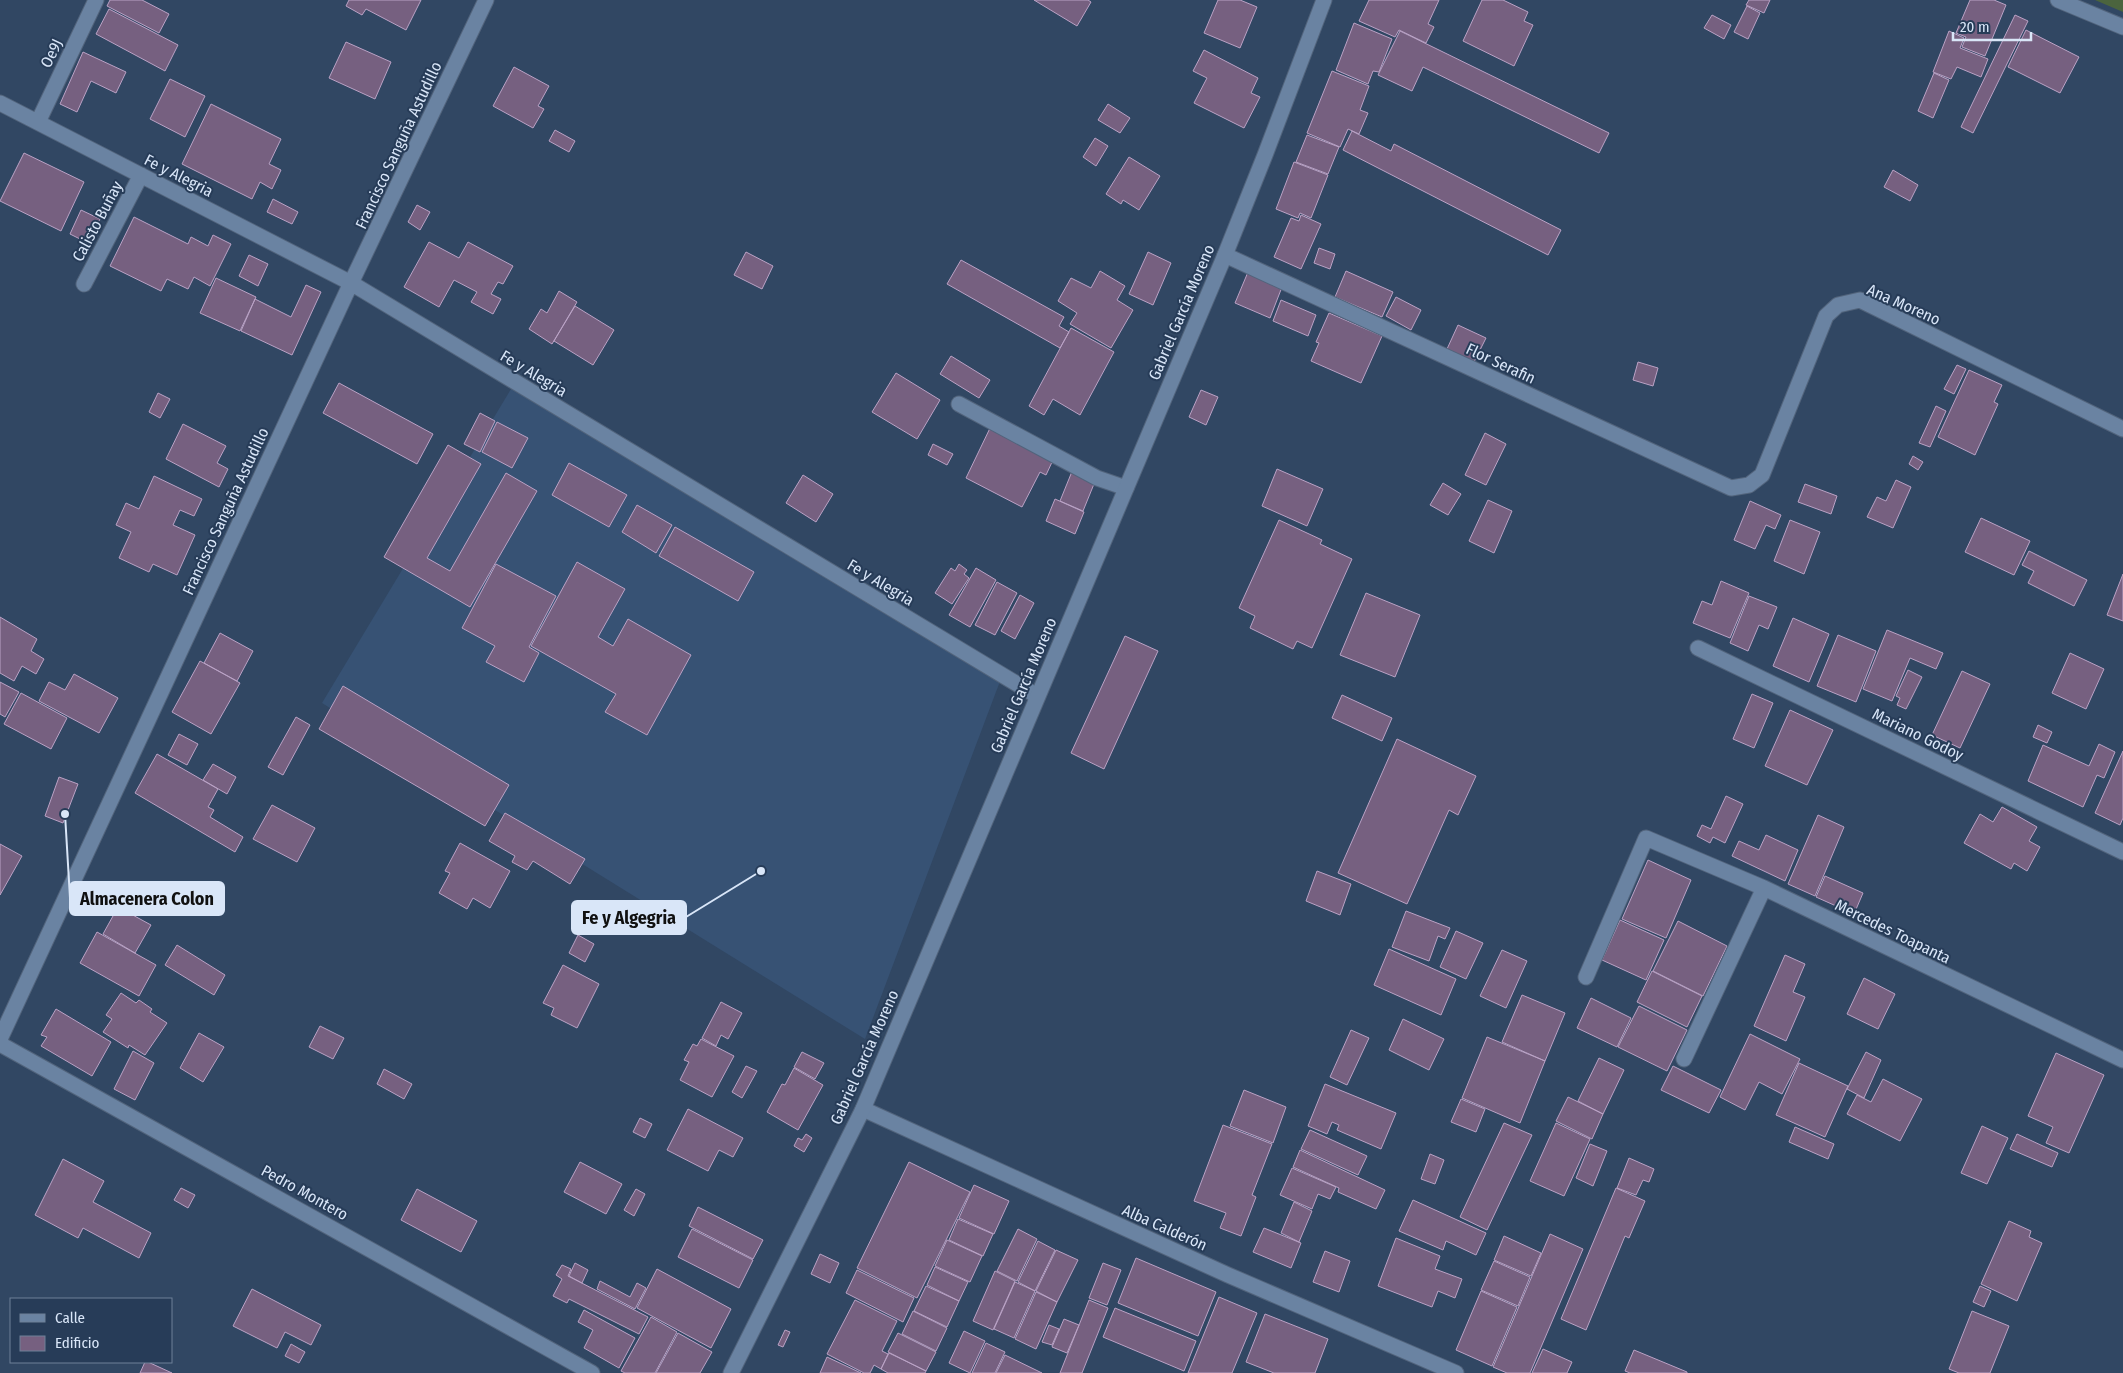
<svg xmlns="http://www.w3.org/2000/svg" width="2123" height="1373" viewBox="0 0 2123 1373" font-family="'Fira Sans Condensed',sans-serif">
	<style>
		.built { fill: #375274 }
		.green { fill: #4b643e }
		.building { fill: #766080; stroke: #baa2c5 }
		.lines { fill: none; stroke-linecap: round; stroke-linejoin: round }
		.street-casing { stroke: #52647c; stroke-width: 17 }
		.secondary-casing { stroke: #52647c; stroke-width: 17 }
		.street { stroke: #6a83a2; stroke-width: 15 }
		.secondary { stroke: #6a83a2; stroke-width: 15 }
		.labels { text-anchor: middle; stroke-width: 4; stroke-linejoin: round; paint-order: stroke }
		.street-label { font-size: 16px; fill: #d9e6f8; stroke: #273c58 }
		.leader { fill: none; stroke: #d9e6f8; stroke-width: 2 }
		.callout-dot { fill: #d9e6f8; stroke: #273c58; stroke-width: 2 }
		.callout { fill: #d9e6f8; stroke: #d9e6f8; stroke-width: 2 }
		.callout-label { font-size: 18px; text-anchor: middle; font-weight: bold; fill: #111 }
	</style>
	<rect width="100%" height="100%" fill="#314763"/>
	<path class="built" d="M514,384L1002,676L865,1039L322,703Z"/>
	<path class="green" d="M2095,0H2123V12Z"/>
	<path class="building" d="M110,0H142L169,14L159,33L107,6Z
		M349,0H421L406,30L366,9L362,15L346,6Z
		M1034,0H1088L1091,2L1077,26Z
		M1218,0H1240L1257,7L1240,48L1204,33Z
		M1369,0H1439L1428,24L1434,27L1426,43L1399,30L1395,37L1359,21Z
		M1482,0H1503L1528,12L1524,21L1533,25L1514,66L1463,41Z
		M1749,0H1770L1764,13L1746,5Z
		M1970,0H1994L2006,5L1985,56L1962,47L1966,37L1956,33Z
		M1747,6L1760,13L1748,39L1734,32Z
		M109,9L178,45L165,71L96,34Z
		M1712,15L1731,25L1724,39L1704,28Z
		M2015,15L2028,21L1973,133L1961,127Z
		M1354,23L1392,39L1379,72L1373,71L1368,84L1336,70Z
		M2026,30L2079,57L2060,93L2008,67Z
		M1400,31L1609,133L1599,153L1423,67L1412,91L1378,75Z
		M1949,31L1964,38L1960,48L1988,59L1981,77L1957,67L1951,79L1933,72Z
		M346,42L391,62L375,99L329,78Z
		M1204,50L1258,78L1251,93L1260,97L1244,128L1194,103L1207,78L1193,71Z
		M83,52L126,72L116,93L91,81L77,112L60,104Z
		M514,67L549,86L538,106L544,109L533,128L493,106Z
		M1332,71L1369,86L1360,110L1368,113L1359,134L1348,129L1340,147L1307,133Z
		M1934,73L1949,80L1933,118L1918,111Z
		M170,79L205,96L185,137L150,119Z
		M211,104L281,139L269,164L281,170L272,189L260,182L252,199L182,164Z
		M1108,104L1130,118L1120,133L1098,120Z
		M555,130L575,141L569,152L549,141Z
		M1352,131L1391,151L1394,144L1561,230L1548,255L1343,150Z
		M1307,135L1339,147L1328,174L1296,162Z
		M1095,138L1108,146L1096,166L1083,157Z
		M24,153L84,182L61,231L0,201Z
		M1129,157L1160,176L1139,210L1123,200L1121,204L1106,194Z
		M1294,162L1328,175L1311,218L1300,213L1298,218L1276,209Z
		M1893,170L1918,185L1910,201L1884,187Z
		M273,199L298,212L292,224L267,212Z
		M417,205L430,212L420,230L408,222Z
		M81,210L100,219L88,243L70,234Z
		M1301,215L1321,224L1301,269L1274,257L1291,218L1299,221Z
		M134,217L188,244L191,237L208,246L213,235L231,244L210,286L194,277L188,289L167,279L161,291L110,266Z
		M429,242L459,258L468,242L513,266L503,284L498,282L491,294L501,299L493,314L471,302L477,292L454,280L439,307L404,287Z
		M1319,248L1335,254L1330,269L1314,263Z
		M746,252L773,266L762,289L734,275Z
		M1148,252L1171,263L1153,305L1129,294Z
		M249,255L268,264L258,286L239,276Z
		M961,260L1064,317L1059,326L1069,332L1060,348L947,284Z
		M1100,271L1125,286L1117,300L1133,310L1111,348L1070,324L1077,313L1058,301L1071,278L1091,288Z
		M1346,271L1393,292L1382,317L1335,297Z
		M1248,272L1282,287L1270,318L1235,303Z
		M216,278L256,297L240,331L200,313Z
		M306,285L321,292L292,355L241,331L255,299L291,317Z
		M559,291L577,302L552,344L529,329L541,309L547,313Z
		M1396,297L1421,310L1411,330L1386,316Z
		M1281,300L1316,315L1308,336L1273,321Z
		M575,306L614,330L593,365L554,341Z
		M1329,313L1382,336L1361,383L1311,361L1319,343L1316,342Z
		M1458,325L1486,338L1474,362L1447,349Z
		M1071,328L1114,352L1080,415L1053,399L1044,415L1029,406Z
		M951,356L990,380L979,398L940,374Z
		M1638,362L1658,368L1653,386L1633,380Z
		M1957,365L1966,369L1954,394L1944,389Z
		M1969,370L2002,385L1994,402L1998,404L1975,455L1938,437Z
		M896,373L940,400L917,439L872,412Z
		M339,383L433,434L417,464L323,413Z
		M1201,390L1218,397L1206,425L1189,417Z
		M158,393L170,399L160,418L149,412Z
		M1936,406L1946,411L1930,447L1919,443Z
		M480,413L495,421L480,452L464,444Z
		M497,422L528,438L512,468L482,452Z
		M183,424L226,446L217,463L228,469L219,487L166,459Z
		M992,424L1053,460L1046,475L1040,472L1022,507L966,478Z
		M1485,433L1506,444L1486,485L1465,475Z
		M933,444L953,454L947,465L928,455Z
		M448,445L481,464L427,558L450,571L506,473L537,491L470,607L384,557Z
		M1913,456L1923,462L1918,470L1909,464Z
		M569,463L627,495L609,527L552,495Z
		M1073,469L1096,479L1083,511L1060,501Z
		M1277,469L1323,489L1307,526L1262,506Z
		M803,475L833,494L816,522L786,503Z
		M154,476L202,499L194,516L180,510L173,525L195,535L177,575L153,564L149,572L119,558L131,532L116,525L126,503L139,509Z
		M1896,480L1911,487L1893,528L1867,517L1877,497L1886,501Z
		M1443,483L1461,494L1448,515L1430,505Z
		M1805,484L1837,496L1831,514L1798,502Z
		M1055,499L1084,512L1075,534L1046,521Z
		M1488,500L1512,511L1494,553L1469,541Z
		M1750,501L1781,515L1775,529L1766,525L1755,549L1734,540Z
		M637,505L672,525L656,553L622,532Z
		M1981,518L2030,541L2014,575L1965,552Z
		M1279,520L1322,540L1320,544L1352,559L1312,648L1297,641L1293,649L1250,628L1255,616L1239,608Z
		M1790,520L1820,532L1804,574L1774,561Z
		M675,527L754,572L738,601L659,556Z
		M2029,551L2087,580L2074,606L2028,583L2034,571L2022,565Z
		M577,562L625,589L598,637L613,646L628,619L691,655L647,735L605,712L616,694L531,646Z
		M496,564L556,596L529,647L539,653L524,682L486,662L495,646L462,628Z
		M959,564L967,570L964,574L969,578L952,604L935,593L951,568L955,571Z
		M976,568L996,580L970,627L949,615Z
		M2123,574V621L2107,615Z
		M1721,581L1749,593L1730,638L1693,623L1702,601L1712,605Z
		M997,582L1017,593L995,635L975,625Z
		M1366,593L1420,615L1395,677L1340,655Z
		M1020,595L1034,603L1015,639L1001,631Z
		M1749,596L1777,607L1768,629L1759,625L1748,651L1730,643Z
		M0,617L37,639L31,651L44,659L36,674L22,666L14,681L0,673Z
		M1793,618L1829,634L1809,682L1773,666Z
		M1887,630L1943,653L1936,669L1910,658L1892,701L1863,689Z
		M220,633L253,651L237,681L204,663Z
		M1838,635L1876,651L1856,702L1817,686Z
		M1125,636L1158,651L1104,769L1071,753Z
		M2070,653L2104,669L2086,709L2052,693Z
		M200,661L240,683L211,734L172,712Z
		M1908,670L1922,677L1906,709L1897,705L1900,698L1896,696Z
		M1962,671L1990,684L1960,748L1932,735Z
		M74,674L118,698L99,733L39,701L49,682L65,690Z
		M0,682L19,692L5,717L0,714Z
		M343,686L509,785L485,826L319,729Z
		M21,693L67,718L51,749L4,724Z
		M1752,694L1773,703L1754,748L1733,739Z
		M1342,695L1392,718L1382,741L1332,718Z
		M1790,710L1833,730L1807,785L1765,766Z
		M296,717L310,725L283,775L268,767Z
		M2038,725L2052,732L2047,743L2033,737Z
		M179,734L198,744L187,765L168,755Z
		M1397,739L1476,776L1458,815L1449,810L1407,904L1338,873Z
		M2099,744L2115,752L2104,778L2097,775L2083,807L2028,781L2043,745L2089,766Z
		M2123,751V818L2120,825L2095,813Z
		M157,754L218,789L208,807L214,810L210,817L243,837L235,852L135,793Z
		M213,764L236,777L227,794L203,780Z
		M59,777L78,784L63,823L45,816Z
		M1726,796L1743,804L1725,843L1713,837L1710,843L1697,836L1702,825L1711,829Z
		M272,805L315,828L297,862L253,839Z
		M2002,807L2037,827L2029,841L2040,847L2027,871L2014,863L2011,869L1964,843L1980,814L1993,822Z
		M505,813L585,859L570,884L533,861L527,870L512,862L515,856L489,841Z
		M1818,815L1844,827L1815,896L1788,884Z
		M1766,835L1798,850L1785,881L1732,856L1739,841L1759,850Z
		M460,843L510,871L490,908L473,898L467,909L439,893L450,873L445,871Z
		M0,844L22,856L0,895Z
		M1648,860L1691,880L1666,938L1622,919Z
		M1317,871L1351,884L1340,915L1306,901Z
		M1825,876L1863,893L1854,914L1816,897Z
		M118,907L151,925L135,953L103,934Z
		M1406,911L1450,928L1445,939L1438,936L1429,961L1392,947Z
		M1620,920L1664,940L1646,980L1602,960Z
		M1678,921L1727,946L1703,996L1653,971Z
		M1456,931L1483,943L1466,979L1440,967Z
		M97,932L156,965L139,996L80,963Z
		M578,935L594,944L585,962L569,953Z
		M177,945L225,975L214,995L165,965Z
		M1389,949L1456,979L1441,1015L1374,985Z
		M1502,950L1527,961L1506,1008L1480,996Z
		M1785,955L1805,964L1793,992L1805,997L1786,1041L1754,1026Z
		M563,965L599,984L577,1028L551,1015L554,1008L543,1003Z
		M1652,971L1702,996L1687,1027L1637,1002Z
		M1864,978L1895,994L1878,1029L1847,1014Z
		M121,993L136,1003L139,1000L152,1009L150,1012L167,1023L145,1055L129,1045L128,1048L103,1032L112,1019L106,1015Z
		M1522,995L1565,1013L1545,1061L1502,1042Z
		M1591,998L1631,1018L1617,1047L1577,1028Z
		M721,1002L742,1013L728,1039L721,1035L716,1046L702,1038Z
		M1639,1006L1687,1030L1667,1071L1618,1047Z
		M56,1009L111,1042L92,1076L41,1046L47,1037L41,1035Z
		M1403,1019L1444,1039L1429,1070L1389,1050Z
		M320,1026L344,1038L333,1059L309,1047Z
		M1351,1030L1369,1038L1347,1085L1330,1077Z
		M199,1033L224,1047L203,1082L180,1068Z
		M1750,1034L1800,1059L1782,1094L1759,1082L1745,1110L1720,1097Z
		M1487,1037L1545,1061L1520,1123L1462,1098Z
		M701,1039L734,1056L712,1097L680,1080L689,1062L684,1060L693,1044L697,1046Z
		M133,1051L154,1063L135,1100L114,1089Z
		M802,1052L824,1063L815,1079L794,1067Z
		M1866,1052L1881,1060L1864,1098L1847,1089Z
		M2056,1053L2104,1075L2069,1153L2046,1143L2053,1127L2028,1116Z
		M1599,1058L1624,1070L1603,1114L1578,1101Z
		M1799,1063L1848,1086L1825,1137L1776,1115Z
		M746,1066L757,1071L742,1098L732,1092Z
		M1673,1066L1721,1090L1709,1113L1661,1090Z
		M794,1068L823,1085L798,1130L767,1112L782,1084L785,1085Z
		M384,1069L412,1084L404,1099L377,1084Z
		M1883,1079L1922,1099L1900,1141L1847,1114L1857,1095L1871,1102Z
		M1325,1084L1396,1113L1381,1149L1337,1130L1339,1125L1332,1122L1327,1134L1308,1126Z
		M1244,1090L1286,1107L1273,1143L1230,1126Z
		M1568,1097L1603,1114L1592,1139L1556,1121Z
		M1461,1099L1485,1109L1476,1132L1451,1122Z
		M688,1109L743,1138L733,1157L719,1150L708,1171L667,1150Z
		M640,1118L652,1124L645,1138L633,1132Z
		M1504,1123L1532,1135L1487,1230L1460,1217Z
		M1556,1123L1590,1139L1564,1196L1530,1181Z
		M1223,1125L1272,1144L1252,1195L1256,1197L1241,1236L1220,1228L1226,1213L1194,1201Z
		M1982,1126L2008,1138L1987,1184L1961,1173Z
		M1795,1127L1834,1144L1828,1159L1789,1142Z
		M1310,1130L1367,1156L1358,1175L1301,1149Z
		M806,1134L812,1138L804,1152L794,1146L798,1138L802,1140Z
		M2017,1134L2058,1153L2052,1167L2010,1149Z
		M1590,1144L1607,1151L1593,1186L1576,1178Z
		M1300,1150L1385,1190L1376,1209L1338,1192L1339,1188L1293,1167Z
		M1430,1154L1444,1160L1435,1184L1421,1179Z
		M1629,1158L1654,1169L1649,1182L1643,1180L1636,1195L1617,1188Z
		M63,1159L104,1181L93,1202L151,1233L139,1258L83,1228L78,1238L35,1215Z
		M580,1162L622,1184L606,1214L564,1192Z
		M909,1162L970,1192L917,1298L857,1268Z
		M1292,1168L1336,1187L1330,1199L1318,1194L1312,1209L1280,1195Z
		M974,1185L1009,1201L994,1234L959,1218Z
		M181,1188L195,1195L188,1208L174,1200Z
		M1616,1188L1645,1201L1629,1238L1625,1236L1586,1330L1561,1319Z
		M417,1189L477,1221L461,1252L401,1220Z
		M636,1189L645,1194L634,1216L624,1210Z
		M1413,1200L1486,1233L1476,1255L1446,1241L1443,1250L1399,1231Z
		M1294,1202L1312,1211L1299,1242L1281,1233Z
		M698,1207L763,1240L753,1259L689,1226Z
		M958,1219L993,1234L983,1256L949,1240Z
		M2009,1221L2031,1231L2029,1237L2042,1243L2017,1301L1981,1284Z
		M1264,1228L1301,1243L1291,1268L1253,1252Z
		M692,1229L753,1260L739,1288L678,1257Z
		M1018,1229L1037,1239L1017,1281L997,1271Z
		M1550,1234L1583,1249L1530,1373H1507L1493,1367Z
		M1504,1236L1541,1253L1531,1276L1494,1260Z
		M1396,1238L1440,1256L1435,1269L1462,1279L1455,1298L1438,1291L1432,1307L1378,1286Z
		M947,1240L982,1256L970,1282L935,1266Z
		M1038,1241L1055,1250L1035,1291L1018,1282Z
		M1056,1250L1078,1260L1057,1302L1036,1291Z
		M1325,1251L1350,1261L1339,1292L1313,1282Z
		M820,1254L839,1263L830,1283L811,1274Z
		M1136,1258L1216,1292L1198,1336L1118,1303Z
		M1494,1261L1530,1277L1518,1306L1481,1290Z
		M575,1263L588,1270L582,1283L569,1276Z
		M1103,1263L1121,1270L1107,1305L1089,1298Z
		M562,1265L571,1269L568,1276L648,1317L639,1334L569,1299L567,1303L553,1296L562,1279L556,1275Z
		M935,1267L968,1282L959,1301L927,1285Z
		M657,1269L731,1309L711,1348L637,1308Z
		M857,1270L914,1298L903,1322L846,1293Z
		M995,1271L1015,1281L993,1330L973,1321Z
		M600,1281L630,1297L637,1283L646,1288L635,1309L597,1289Z
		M1015,1282L1035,1291L1014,1338L994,1329Z
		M926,1286L959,1301L947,1327L914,1311Z
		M1980,1286L1991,1291L1984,1307L1973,1302Z
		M252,1289L321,1325L311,1345L285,1332L277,1348L233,1326Z
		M1481,1291L1517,1307L1492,1366L1456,1350Z
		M1036,1292L1057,1302L1036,1349L1015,1339Z
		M1219,1297L1257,1313L1232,1373H1188Z
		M855,1300L897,1321L882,1351L888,1354L881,1369L874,1365L870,1373H864L827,1354Z
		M1089,1300L1108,1308L1082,1373H1060Z
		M1115,1308L1196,1341L1184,1371L1103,1337Z
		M584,1310L635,1338L619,1368L584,1348L593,1330L578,1322Z
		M913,1311L947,1328L936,1351L902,1334Z
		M1972,1311L2009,1326L1990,1373H1959L1949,1369Z
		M1265,1314L1328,1339L1315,1373H1274L1246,1362Z
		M651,1317L677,1332L655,1373H625L621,1371Z
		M1064,1319L1079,1325L1067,1353L1052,1347Z
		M1049,1325L1059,1329L1052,1345L1042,1342Z
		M785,1330L790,1332L783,1347L778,1345Z
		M964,1331L985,1341L970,1373L949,1363Z
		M678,1333L712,1352L700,1373H656Z
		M898,1333L936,1352L926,1371L888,1352Z
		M986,1343L1005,1352L995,1373H972Z
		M291,1344L305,1352L299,1363L285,1356Z
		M1543,1349L1572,1362L1567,1373H1532Z
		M1634,1350L1687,1372V1373H1630L1625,1371Z
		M889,1353L926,1371L925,1373H888L881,1369Z
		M1005,1355L1042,1373H996Z
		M827,1357L861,1373H820Z
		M145,1362H148L172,1373H140Z"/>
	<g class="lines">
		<g class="street-casing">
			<path id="street" d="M2058,0L2123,27
				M0,103L351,283L1037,696
				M38,122L96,0
				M1225,255L1731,488L1749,485L1762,475L1826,316L1838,305L1860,300L2123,429
				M84,284L141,175
				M959,404L1097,478L1126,488
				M1698,648L2123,852
				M1586,977L1646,838L1764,888L2123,1060
				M0,1039L351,283L486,0
				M0,1044L592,1373
				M1684,1059L1764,888
				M863,1109L1228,1275L1456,1373"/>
		</g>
		<g class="secondary-casing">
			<path id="secondary" d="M731,1373L863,1109L1225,255L1265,155L1324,0"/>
		</g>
		<use href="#street" class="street"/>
		<use href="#secondary" class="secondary"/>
	</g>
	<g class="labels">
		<g class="street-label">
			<text transform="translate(51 53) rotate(-64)" y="6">Oe9J</text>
			<text transform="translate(398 145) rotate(-65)" y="6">Francisco Sanguña Astudillo</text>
			<text transform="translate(179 175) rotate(27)" y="6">Fe y Alegria</text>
			<text transform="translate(97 221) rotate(-62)" y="6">Calisto Buñay</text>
			<text transform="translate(1904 304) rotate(24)" y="6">Ana Moreno</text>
			<text transform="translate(1181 312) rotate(-67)" y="6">Gabriel García Moreno</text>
			<text transform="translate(1501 363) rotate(25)" y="6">Flor Serafin</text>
			<text transform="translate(534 373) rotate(31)" y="6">Fe y Alegria</text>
			<text transform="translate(225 511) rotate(-65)" y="6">Francisco Sanguña Astudillo</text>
			<text transform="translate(881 582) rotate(31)" y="6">Fe y Alegria</text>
			<text transform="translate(1023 685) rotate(-67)" y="6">Gabriel García Moreno</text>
			<text transform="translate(1918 734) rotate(26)" y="6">Mariano Godoy</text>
			<text transform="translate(1893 931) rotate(26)" y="6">Mercedes Toapanta</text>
			<text transform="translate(864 1057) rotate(-66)" y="6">Gabriel García Moreno</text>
			<text transform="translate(305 1192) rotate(29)" y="6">Pedro Montero</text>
			<text transform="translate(1165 1227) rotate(24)" y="6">Alba Calderón</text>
		</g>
	</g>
	<path class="leader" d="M65 814L70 898M761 871L686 917"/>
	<g class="callout-dot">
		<circle cx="65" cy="814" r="5"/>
		<circle cx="761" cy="871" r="5"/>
	</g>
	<g class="callout">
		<rect x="70" y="882" width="154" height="33" rx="5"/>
		<rect x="572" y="901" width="114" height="33" rx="5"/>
	</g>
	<g class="callout-label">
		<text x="147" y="905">Almacenera Colon</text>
		<text x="629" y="924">Fe y Algegria</text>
	</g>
	<rect x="10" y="1298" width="162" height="65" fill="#273c58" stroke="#6e8098"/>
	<rect x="20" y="1314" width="25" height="8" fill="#6a83a2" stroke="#6e8098"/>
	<text x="55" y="1323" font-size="15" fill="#d9e6f8">Calle</text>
	<rect x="20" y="1336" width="25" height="15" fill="#766080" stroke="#6e8098"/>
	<text x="55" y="1348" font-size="15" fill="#d9e6f8">Edificio</text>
	<path d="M1953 32v8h78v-8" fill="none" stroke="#d9e6f8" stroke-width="2.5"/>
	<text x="1960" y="32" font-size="15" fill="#d9e6f8" stroke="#273c58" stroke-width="4" paint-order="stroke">20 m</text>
</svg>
